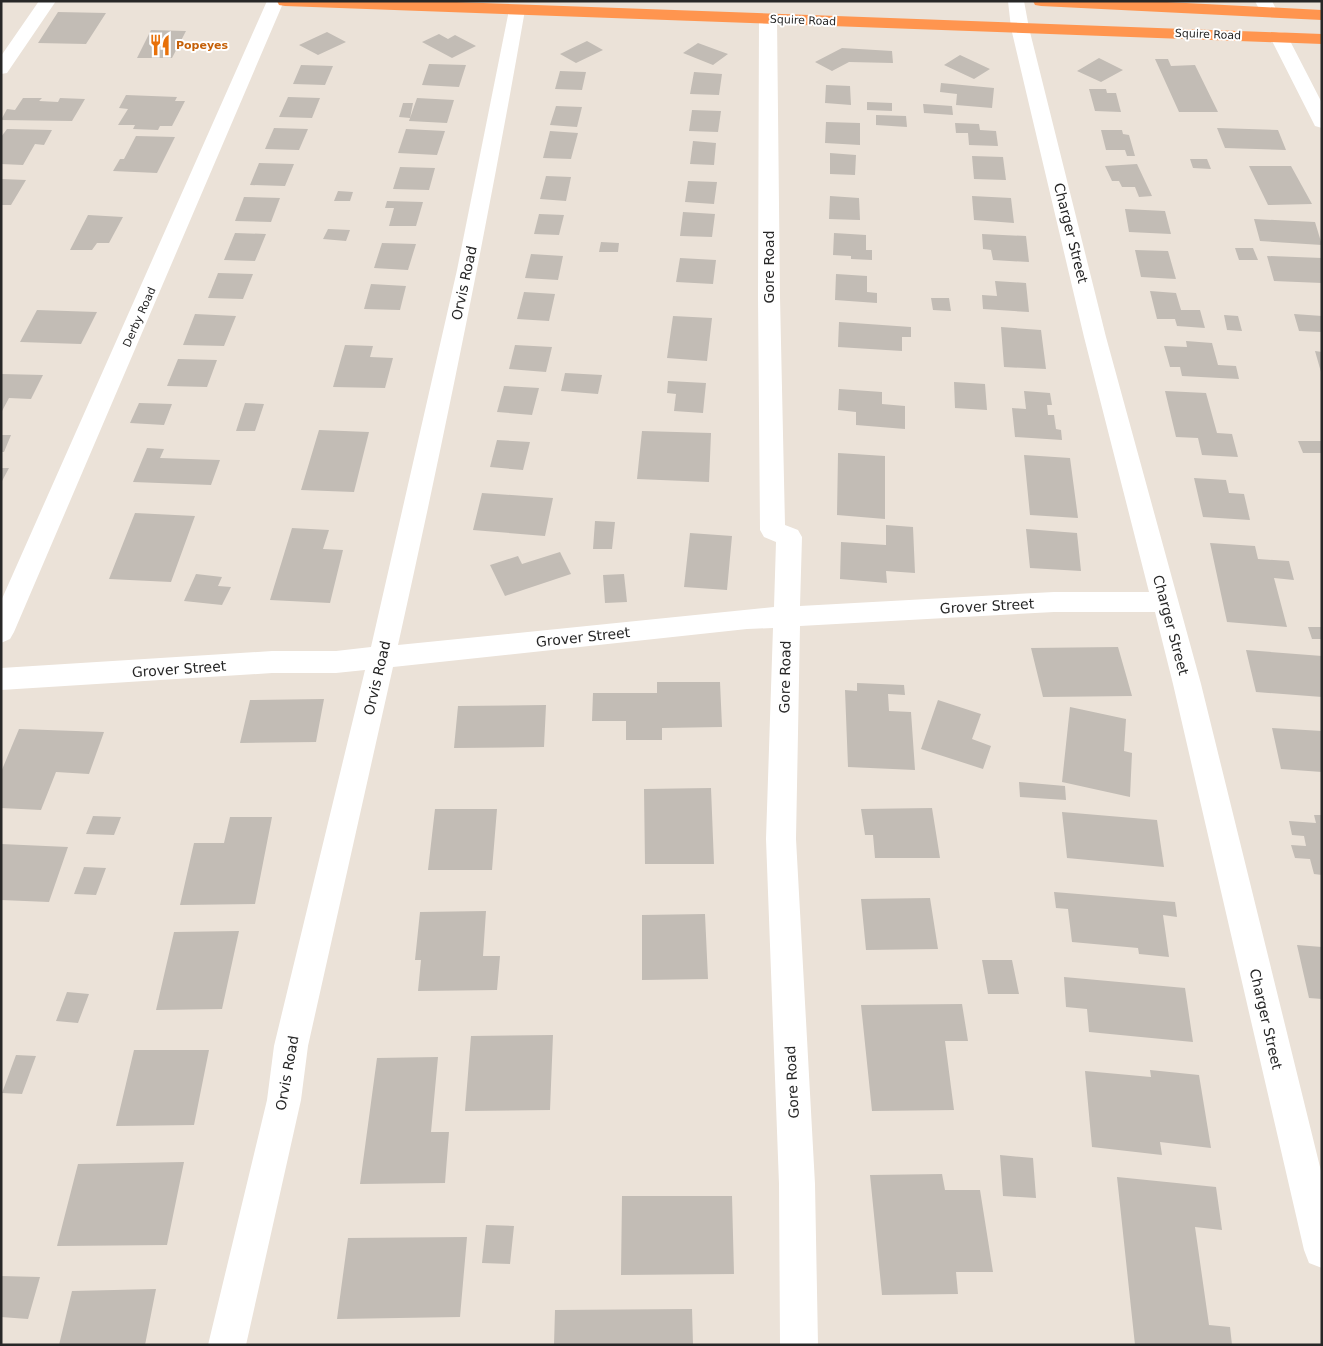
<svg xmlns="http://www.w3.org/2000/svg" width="1323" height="1346" viewBox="0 0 1323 1346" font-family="'DejaVu Sans',sans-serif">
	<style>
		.building { fill: #c2bcb5 }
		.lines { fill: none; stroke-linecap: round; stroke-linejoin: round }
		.minor { fill: #fff; fill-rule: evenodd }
		.highway { fill: #ff954f; fill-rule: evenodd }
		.labels { text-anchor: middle; stroke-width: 4; stroke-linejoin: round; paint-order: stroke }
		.far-street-label { font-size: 11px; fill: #272727; stroke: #fff }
		.far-food-label { font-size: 11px; font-weight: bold; fill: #c56008; stroke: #fff; text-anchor: start }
		.street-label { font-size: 14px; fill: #272727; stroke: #fff }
	</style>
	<rect width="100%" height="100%" fill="#ebe2d8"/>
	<path class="building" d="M58,12L106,13L86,44L38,43Z
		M151,30L186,31L172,58H137Z
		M327,32L346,42L318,55L299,45Z
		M439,34L448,39L455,35L476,46L452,58L422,42Z
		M587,41L603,50L576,63L560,54Z
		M698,43L728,54L713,65L683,53Z
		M842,48L892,51L893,63L849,62L832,71L815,62Z
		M960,55L990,69L974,79L944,65Z
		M1099,58L1123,70L1101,82L1077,71Z
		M1155,59H1168L1171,66L1195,65L1218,112H1179Z
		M429,64L466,65L459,87L422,85Z
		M301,65L333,66L325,85L293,84Z
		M560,71L586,72L582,90L555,89Z
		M694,72L722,74L719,95L690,94Z
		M941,83L994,88L992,108L956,105L957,94L940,92Z
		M826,85L850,86L851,105L825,103Z
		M1089,89H1106L1107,93H1116L1121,112L1095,111Z
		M126,95L177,97L175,101H185L172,126H160L158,130L133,129L135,125H118L128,109L119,108Z
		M288,97L320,98L312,118L279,117Z
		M23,98H42L39,101L58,102L60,98L85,99L72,121L1,120L7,109L15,110Z
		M417,98L454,100L447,123L409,121Z
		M867,102L892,103V111L867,110Z
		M403,103H413L410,118L399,117Z
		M923,104L952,106L953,115L924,113Z
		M556,106L582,107L577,127L550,125Z
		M692,110L721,111L718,132L689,131Z
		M876,115L906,116L907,127L876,125Z
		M826,122L860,123V145L825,143Z
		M955,123L979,124L980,130L996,131L998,146L969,145L968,133H956Z
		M274,128L308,129L299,150L265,149Z
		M1217,128L1278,130L1286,150L1225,148Z
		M7,129L52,130L44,145L35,144L23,165L1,164V137Z
		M406,129L445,131L437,155L398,153Z
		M1101,130H1122L1123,134L1129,135L1135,156H1127L1125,150H1106Z
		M550,131L578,133L571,159L543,158Z
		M136,136L175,137L157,173L113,171L120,159H124Z
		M693,141L716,143L714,165L690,164Z
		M830,153L856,155L855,175L830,174Z
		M972,156L1003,157L1006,180L974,179Z
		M1190,159H1207L1211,169L1193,168Z
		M259,163L294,164L285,186L250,185Z
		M1137,164L1152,196L1139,197L1135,187H1122L1119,181H1112L1105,166Z
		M1249,166H1291L1312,204L1268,205Z
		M400,167L435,168L429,190L393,189Z
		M546,176L571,177L566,201L540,199Z
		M1,179L26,180L11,205H1Z
		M688,181L717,182L714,204L685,202Z
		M338,191L353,192L350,201H334Z
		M830,196L859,198L860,220L829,219Z
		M972,196L1011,198L1014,223L974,220Z
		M244,197L280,198L271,222L235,221Z
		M387,201L423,202L416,226H389L394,208H385Z
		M1125,209L1165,211L1171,234L1129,232Z
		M683,212L715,214L712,237L680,236Z
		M539,214L564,215L559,235L534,234Z
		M88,215L123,217L109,243H97L92,250H70Z
		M1254,219L1315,222L1322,245L1260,241Z
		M328,229L350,230L346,241L323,239Z
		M235,233L266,234L255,261L224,260Z
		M834,233L866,235V250H872V260L851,259V256L833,255Z
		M982,234L1026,236L1029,262L993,260L991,250L983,249Z
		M601,242L619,243L618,252H599Z
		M382,243L416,244L408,270L374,268Z
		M1235,248H1253L1258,260H1239Z
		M1135,250L1168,251L1176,279L1141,277Z
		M531,254L563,256L558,280L525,278Z
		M1267,256L1322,258V283L1274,281Z
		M680,258L716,260L713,284L676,282Z
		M218,273L253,274L243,299L208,298Z
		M836,274L867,276V292L877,293V303L835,300Z
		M995,281L1026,283L1029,312L983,309L982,295L997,296Z
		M371,284L406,286L400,310L364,309Z
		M1150,291L1176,293L1181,310H1200L1205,328L1177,326L1175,319H1157Z
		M524,292L555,294L549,321L517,319Z
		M931,298H949L951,311L933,310Z
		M37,310L97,312L81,344L20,342Z
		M195,314L236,316L224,346L183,345Z
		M1294,314L1322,316V332L1299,331Z
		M1224,315L1238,316L1242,331L1227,330Z
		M673,316L712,318L707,361L667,358Z
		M839,322L911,327V337H902V351L838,347Z
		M1001,327L1041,330L1046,369L1004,367Z
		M1186,341L1212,343L1218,365L1236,366L1239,379L1182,376L1180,367H1170L1164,346L1187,347Z
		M345,345L373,346L370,357L393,358L385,388L333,387Z
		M515,345L552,347L546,372L509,369Z
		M1315,351L1322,352V372H1321Z
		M178,359L217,360L207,387L167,386Z
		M565,373L602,375L598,394L561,391Z
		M1,374L43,375L31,399L9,398L1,413Z
		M668,381L706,383L703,413L674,411L676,394L667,393Z
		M954,382L985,384L987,410L955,408Z
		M504,386L539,388L532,415L497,412Z
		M839,389L882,392V404L905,406V429L856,425V412L838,410Z
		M1024,391L1050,393L1052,405H1047L1048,415H1054L1056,429L1061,430L1062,440L1015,437L1012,408L1026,409Z
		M1165,391L1206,393L1217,433L1232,434L1238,457L1202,455L1198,438L1176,437Z
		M139,403L172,404L164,425L130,423Z
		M245,403L264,404L255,431H236Z
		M319,430L369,432L354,492L301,490Z
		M642,431L711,433L709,482L637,479Z
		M1,435H11L4,452H1Z
		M497,440L530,442L523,470L490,467Z
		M1298,441H1322V453H1303Z
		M147,448L164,449L160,458L220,460L211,485L133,482Z
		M838,453L885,456V519L837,515Z
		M1024,455L1070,458L1078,518L1030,515Z
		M1,468H9L1,483Z
		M1194,478L1226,480L1229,493L1244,494L1250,520L1203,517Z
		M482,493L553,498L545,536L473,530Z
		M135,513L195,516L171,582L109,579Z
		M595,521L615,522L612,549H593Z
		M886,525L913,527L915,573L886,571L887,583L840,579L841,542L886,545Z
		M292,528L329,530L323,549L343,550L330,603L270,600Z
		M1026,529L1077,533L1081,571L1030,568Z
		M690,533L732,536L727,590L684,587Z
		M1210,543L1255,546L1258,559L1289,561L1294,580L1274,578L1287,627L1227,622Z
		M560,552L571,574L505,596L490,565L518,556L522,564Z
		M196,574L222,577L218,586L231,587L222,605L184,601Z
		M624,574L627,602L605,603L603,575Z
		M1308,627H1322V639H1312Z
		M1118,647L1132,696L1043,697L1031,648Z
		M1246,650L1322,656V697L1256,692Z
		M657,682H720L722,727L662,728V740H626V721H592L593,693H657Z
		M857,683L904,685L905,695L888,694L889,711L911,712L915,770L848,767L845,690L857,691Z
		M324,699L316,742L240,743L250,700Z
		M938,700L981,714L972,739L991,746L983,769L921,749Z
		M546,705L544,747L454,748L458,706Z
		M1070,707L1126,719L1124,751L1132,753L1130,797L1062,782Z
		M1272,728L1322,731V772L1281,769Z
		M19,729L104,732L89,774L56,772L41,810L1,808V772Z
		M1019,782L1065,786L1066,800L1020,797Z
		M711,788L714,864H645L644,789Z
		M932,808L940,858H875L873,835H865L861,809Z
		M435,809H497L492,870H428Z
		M1062,812L1157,820L1164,867L1067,858Z
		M1314,815H1322V875L1314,874L1310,859L1295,858L1291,845L1306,846L1304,836L1292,835L1289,821L1316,823Z
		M93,816L121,817L114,835L86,834Z
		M230,817H272L255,904L180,905L194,843H224Z
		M1,844L68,847L49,902L1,900Z
		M84,867L106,868L96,895L74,894Z
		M1054,892L1175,902L1177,917L1163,915L1169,957L1139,954L1138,948L1072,942L1068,909L1056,908Z
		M930,898L938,949L866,950L861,899Z
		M486,911L483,956H500L497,990L418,991L421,960H415L420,912Z
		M705,914L708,979L642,980V915Z
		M239,931L222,1009L156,1010L174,932Z
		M1297,945L1322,947V999L1309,998Z
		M982,960H1012L1019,994H988Z
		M1064,977L1185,988L1193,1042L1089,1032L1087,1009L1066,1007Z
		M67,992L89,994L78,1023L56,1021Z
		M962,1004L968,1041H945L954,1110L872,1111L861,1005Z
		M553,1035L550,1110L465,1111L471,1036Z
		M134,1050H209L194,1125L116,1126Z
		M16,1055L36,1056L22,1094L2,1093Z
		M438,1057L431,1132H449L445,1183L360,1184L377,1058Z
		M1150,1070L1199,1075L1211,1148L1160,1142L1162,1155L1092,1147L1085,1071L1151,1077Z
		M1000,1155L1033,1158L1036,1198L1003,1196Z
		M184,1162L167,1245L57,1246L78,1164Z
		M942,1174L945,1190H980L993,1272H956L958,1294L882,1295L870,1175Z
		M1117,1177L1216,1187L1222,1230L1195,1227L1209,1325L1230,1327L1232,1345H1135Z
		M622,1196H732L734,1274L621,1275Z
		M486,1225L514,1226L510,1264L482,1263Z
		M467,1237L460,1317L337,1319L348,1238Z
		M1,1276L40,1277L28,1319L1,1317Z
		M156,1289L145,1345H59L72,1291Z
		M692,1309L693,1345H554L555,1310Z"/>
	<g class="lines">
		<path class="minor" d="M39,1H56L7,73L1,74V56Z
			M267,1H284L14,632L10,639L1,643V601Z
			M1008,1H1024L1029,28L1106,337L1201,684L1322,1175V1268L1309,1263L1304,1250L1173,684L1155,612H1054L800,626L796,839L815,1184L818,1345H780L779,1184L766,839L773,628L747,629L393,667L308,1046L301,1100L246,1345H208L267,1100L274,1046L365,670L336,673H272L1,690V668L272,651H336L371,647L457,270L509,10L511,6H523L525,10C488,223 445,434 398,645L774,607L776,542L764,537L760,530L758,297L759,19L762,15L768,14L774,15L777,19L780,297L785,525L798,530L802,537L800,606L1054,592H1149L1084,337L1011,28Z
			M1255,1H1272L1278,13L1275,17H1263Z
			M1279,32L1285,33L1288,37L1322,103V128L1315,126L1313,122L1270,37L1273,33Z"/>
		<path class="highway" d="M277,1H430L1322,34V44L285,6L279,5Z
			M1033,1H1148L1322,10V20L1041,6L1035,5Z"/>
	</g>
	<defs>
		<g id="restaurant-bare" transform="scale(1.725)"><path d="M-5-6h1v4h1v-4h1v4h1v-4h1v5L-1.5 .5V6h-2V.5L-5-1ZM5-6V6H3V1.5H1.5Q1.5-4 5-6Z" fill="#e8710a" stroke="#fff" stroke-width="2.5" paint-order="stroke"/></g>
	</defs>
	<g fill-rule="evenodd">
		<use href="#restaurant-bare" x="160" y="45"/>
	</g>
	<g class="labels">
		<g class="far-street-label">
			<text transform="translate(803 20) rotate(2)" y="4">Squire Road</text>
			<text transform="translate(1208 34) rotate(2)" y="4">Squire Road</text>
			<text transform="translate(139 317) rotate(-66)" y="4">Derby Road</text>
		</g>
		<g class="far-food-label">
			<text x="176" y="49">Popeyes</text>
		</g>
		<g class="street-label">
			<text transform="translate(1071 233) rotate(76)" y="5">Charger Street</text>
			<text transform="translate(769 267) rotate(-90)" y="5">Gore Road</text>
			<text transform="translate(464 283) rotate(-78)" y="5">Orvis Road</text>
			<text transform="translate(987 606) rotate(-3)" y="5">Grover Street</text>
			<text transform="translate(1171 625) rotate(75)" y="5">Charger Street</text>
			<text transform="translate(583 637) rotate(-6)" y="5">Grover Street</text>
			<text transform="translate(179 669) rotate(-4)" y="5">Grover Street</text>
			<text transform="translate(785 677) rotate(-89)" y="5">Gore Road</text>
			<text transform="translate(377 678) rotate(-77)" y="5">Orvis Road</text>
			<text transform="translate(1266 1019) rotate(77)" y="5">Charger Street</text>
			<text transform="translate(287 1073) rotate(-80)" y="5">Orvis Road</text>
			<text transform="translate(792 1082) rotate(-93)" y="5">Gore Road</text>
		</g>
	</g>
	<rect width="1323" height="1346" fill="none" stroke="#272727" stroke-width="5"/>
</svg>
